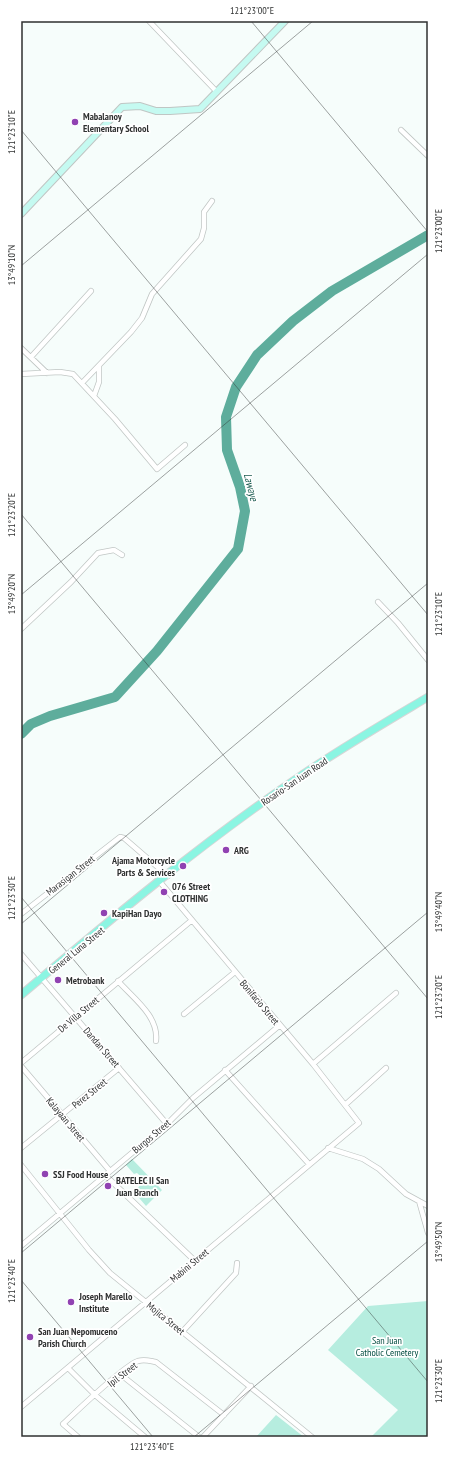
<svg xmlns="http://www.w3.org/2000/svg" width="449" height="1458" viewBox="0 0 449 1458" font-family="'PT Sans Narrow',sans-serif">
	<style>
		.green { fill: #b6eddf }
		.lines { fill: none; stroke-linecap: round; stroke-linejoin: round }
		.river { stroke: #5ead9c; stroke-width: 10 }
		.street-casing { stroke: #c0c6c4; stroke-width: 6 }
		.secondary-casing { stroke: #c0c6c4; stroke-width: 8 }
		.primary-casing { stroke: #d5d6d6; stroke-width: 9 }
		.street { stroke: #fff; stroke-width: 4.5 }
		.secondary { stroke: #c5faf1; stroke-width: 6 }
		.primary { stroke: #8bf5e2; stroke-width: 7 }
		.ticks { fill: none; stroke: #2f3131; stroke-width: 1; stroke-opacity: 0.45 }
		.poi-dot { fill: #9042b2; stroke: #fff; stroke-width: 1.5 }
		.labels { text-anchor: middle; stroke-width: 3.5; stroke-linejoin: round; paint-order: stroke }
		.poi-label { font-size: 10px; font-weight: bold; fill: #2f3131; stroke: #fff; text-anchor: start }
		.street-label { font-size: 10px; fill: #2f3131; stroke: #fff }
		.park-label { font-size: 10px; fill: #014b3f; stroke: #fff }
		.water-label { font-size: 11px; font-style: italic; fill: #1a5b4f; stroke: #fff }
		.neatline { fill: none; stroke: #2f3131; stroke-width: 1.5 }
		.ticks-label { font-size: 10px; text-anchor: middle; fill: #2f3131 }
	</style>
	<rect width="100%" height="100%" fill="#f6fdfb"/>
	<path class="green" d="M132,1159L162,1190L146,1206L134,1192L145,1180L137,1173L134,1174L126,1165Z
		M428,1301V1437H371L398,1410L328,1350L368,1306Z
		M276,1415L304,1437H256Z"/>
	<g class="lines">
		<path class="river" d="M21,734L31,724L50,716L115,697L157,651L238,549L245,511L240,487L227,450L226,417L236,387L257,355L293,321L332,291L428,235"/>
		<g class="street-casing">
			<path id="street" d="M149,21L217,92
				M401,130L428,156
				M21,348L47,373
				M31,357L91,291
				M21,374L60,372L73,374L115,419L157,469L185,445
				M82,383L131,332L142,318L152,294L201,239L204,228V212L212,201
				M94,396L99,382V366
				M378,602L398,623L428,660
				M21,629L71,582L98,553L114,550L122,555
				M21,914L120,837L124,838L168,876
				M21,954L166,1123
				M118,981C133,998 159,1016 156,1041
				M184,1014L235,972
				M21,1063L192,920
				M313,1064L396,993
				M21,1066L110,1171
				M225,1070L309,1164
				M345,1105L386,1068
				M21,1148L119,1068
				M328,1148L363,1159L379,1169L406,1194L428,1206
				M21,1165L89,1250L110,1273L312,1437
				M105,1175L194,1260
				M419,1201L428,1233
				M21,1246L170,1121L193,1098L280,1025
				M183,1331L236,1273L237,1263
				M68,1368L95,1395L145,1437
				M120,1374L199,1437
				M21,1407L359,1123L313,1064L160,882
				M78,1437L63,1424C77,1411 123,1366 138,1361C145,1359 150,1361 156,1362L224,1415
				M203,1437L251,1386"/>
		</g>
		<g class="secondary-casing">
			<path id="secondary" d="M21,214L122,107L140,106L156,111H170L200,109L285,21"/>
		</g>
		<g class="primary-casing">
			<path id="primary" d="M21,995C112,918 204,841 302,775C343,747 386,722 428,697"/>
		</g>
		<use href="#street" class="street"/>
		<use href="#secondary" class="secondary"/>
		<use href="#primary" class="primary"/>
	</g>
	<path class="ticks" d="M251,21L428,232M21,130L428,615M21,266L313,21M21,514L428,999M21,595L428,254M21,897L428,1382M21,924L428,583M21,1253L428,912M21,1280L153,1437M194,1437L428,1241"/>
	<g class="poi-dot">
		<circle cx="75" cy="122" r="4"/>
		<circle cx="226" cy="850" r="4"/>
		<circle cx="183" cy="866" r="4"/>
		<circle cx="164" cy="892" r="4"/>
		<circle cx="104" cy="913" r="4"/>
		<circle cx="58" cy="980" r="4"/>
		<circle cx="45" cy="1174" r="4"/>
		<circle cx="108" cy="1186" r="4"/>
		<circle cx="71" cy="1302" r="4"/>
		<circle cx="30" cy="1337" r="4"/>
	</g>
	<g class="labels">
		<g class="poi-label">
			<text x="83" y="120">Mabalanoy<tspan x="83" dy="12">Elementary School</tspan></text>
			<text x="234" y="854">ARG</text>
			<text x="175" y="864" text-anchor="end">Ajama Motorcycle<tspan x="175" dy="12">Parts &amp; Services</tspan></text>
			<text x="172" y="890">076 Street<tspan x="172" dy="12">CLOTHING</tspan></text>
			<text x="112" y="917">KapiHan Dayo</text>
			<text x="66" y="984">Metrobank</text>
			<text x="53" y="1178">SSJ Food House</text>
			<text x="116" y="1184">BATELEC II San<tspan x="116" dy="12">Juan Branch</tspan></text>
			<text x="79" y="1300">Joseph Marello<tspan x="79" dy="12">Institute</tspan></text>
			<text x="38" y="1335">San Juan Nepomuceno<tspan x="38" dy="12">Parish Church</tspan></text>
		</g>
		<g class="street-label">
			<text transform="translate(294 781) rotate(-34)" y="4">Rosario-San Juan Road</text>
			<text transform="translate(70 875) rotate(-38)" y="4">Marasigan Street</text>
			<text transform="translate(76 950) rotate(-39)" y="4">General Luna Street</text>
			<text transform="translate(260 1002) rotate(50)" y="4">Bonifacio Street</text>
			<text transform="translate(78 1014) rotate(-40)" y="4">De Villa Street</text>
			<text transform="translate(102 1047) rotate(49)" y="4">Dandan Street</text>
			<text transform="translate(89 1093) rotate(-39)" y="4">Perez Street</text>
			<text transform="translate(66 1119) rotate(50)" y="4">Kalayaan Street</text>
			<text transform="translate(151 1136) rotate(-40)" y="4">Burgos Street</text>
			<text transform="translate(189 1265) rotate(-40)" y="4">Mabini Street</text>
			<text transform="translate(166 1318) rotate(39)" y="4">Mojica Street</text>
			<text transform="translate(122 1374) rotate(-37)" y="4">Ipil Street</text>
		</g>
		<g class="park-label">
			<text x="387" y="1344">San Juan<tspan x="387" dy="12">Catholic Cemetery</tspan></text>
		</g>
		<g class="water-label">
			<text transform="translate(251 487) rotate(76)" y="4">Lawaye</text>
		</g>
	</g>
	<rect width="449" height="1458" fill="none" stroke="#ffffff" stroke-width="44"/>
	<rect x="22" y="22" width="405" height="1414" class="neatline"/>
	<g class="ticks-label">
		<text x="252" y="14">121°23'00"E</text>
		<text transform="translate(11 132) rotate(-90)" y="4">121°23'10"E</text>
		<text transform="translate(438 231) rotate(-90)" y="4">121°23'00"E</text>
		<text transform="translate(11 265) rotate(-90)" y="4">13°49'10"N</text>
		<text transform="translate(11 515) rotate(-90)" y="4">121°23'20"E</text>
		<text transform="translate(11 594) rotate(-90)" y="4">13°49'20"N</text>
		<text transform="translate(438 614) rotate(-90)" y="4">121°23'10"E</text>
		<text transform="translate(11 898) rotate(-90)" y="4">121°23'30"E</text>
		<text transform="translate(438 912) rotate(-90)" y="4">13°49'40"N</text>
		<text transform="translate(438 997) rotate(-90)" y="4">121°23'20"E</text>
		<text transform="translate(438 1242) rotate(-90)" y="4">13°49'50"N</text>
		<text transform="translate(11 1281) rotate(-90)" y="4">121°23'40"E</text>
		<text transform="translate(438 1381) rotate(-90)" y="4">121°23'30"E</text>
		<text x="152" y="1450">121°23'40"E</text>
	</g>
</svg>
